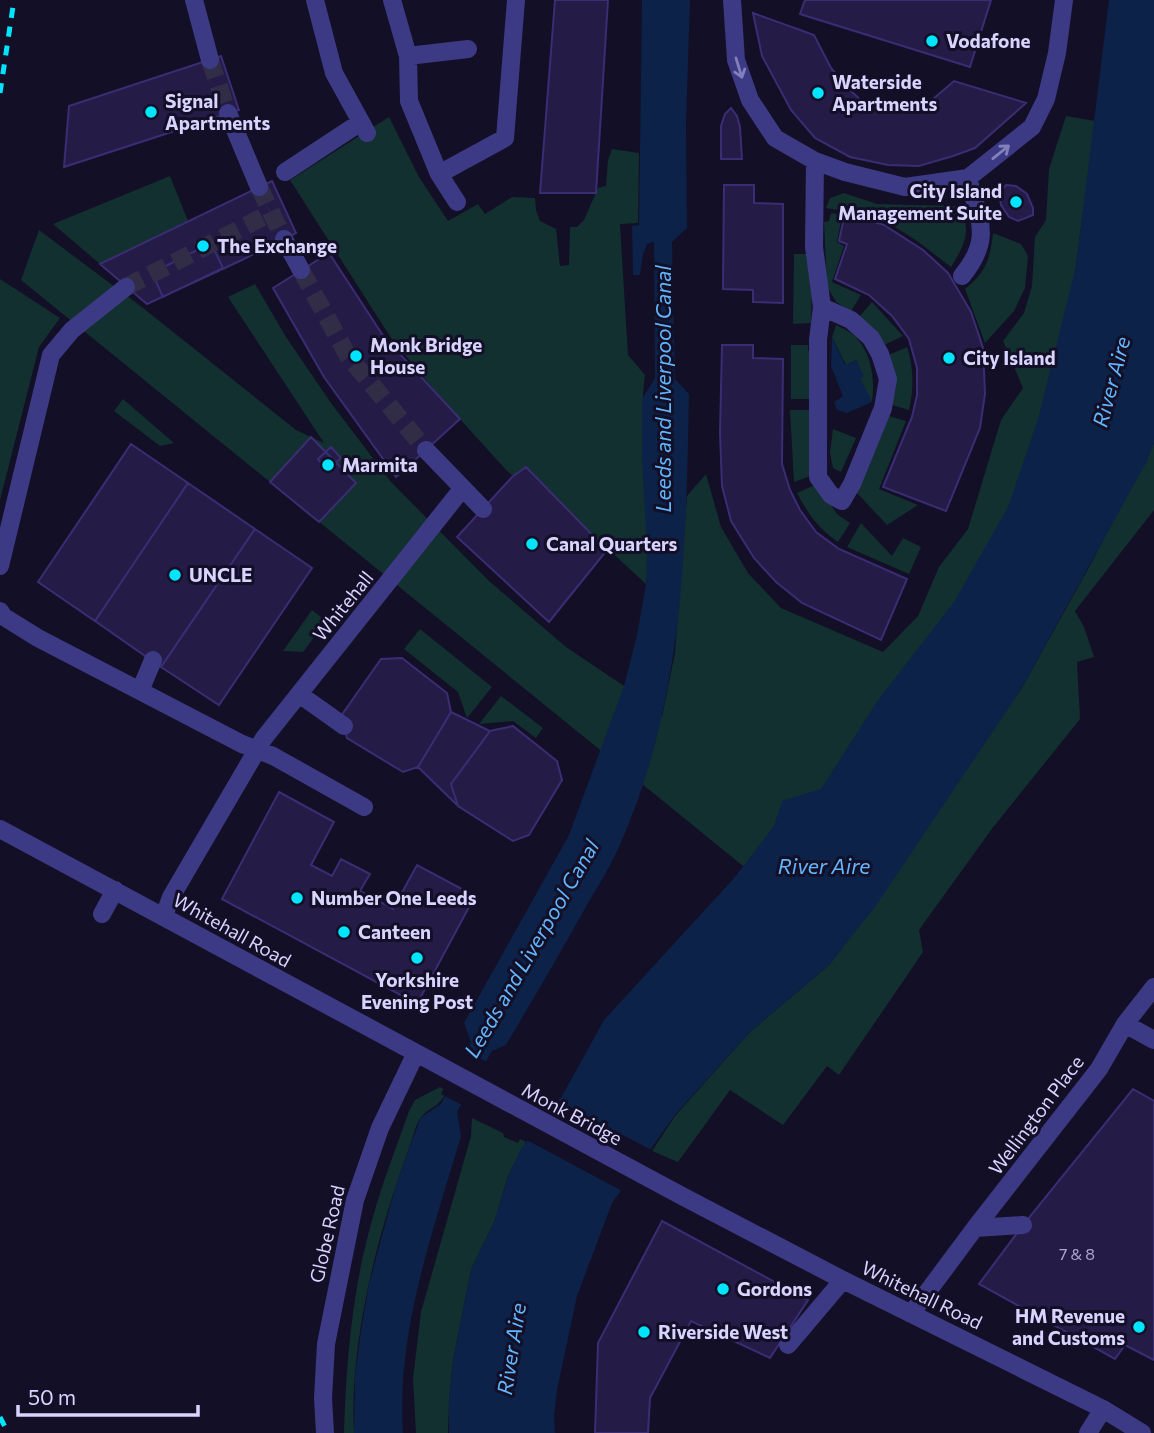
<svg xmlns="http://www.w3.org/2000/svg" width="1154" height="1433" viewBox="0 0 1154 1433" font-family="Commissioner,sans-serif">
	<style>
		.green { fill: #12302f }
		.water { fill: #0c2248 }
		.pier { fill: #130f26 }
		.building { fill: #241b47; stroke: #3b2d73; stroke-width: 2 }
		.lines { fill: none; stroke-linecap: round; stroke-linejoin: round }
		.minor-tunnel { stroke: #312d47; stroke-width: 18; stroke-dasharray: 18 9; stroke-linecap: butt }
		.minor { stroke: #3d3a85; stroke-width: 18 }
		.rail { stroke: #00e5ff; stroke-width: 5; stroke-dasharray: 10 9; stroke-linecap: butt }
		.oneway { stroke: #837fbc }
		.poi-dot { fill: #00e5ff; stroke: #130f26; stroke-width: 2.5 }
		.labels { text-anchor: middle; stroke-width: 6; stroke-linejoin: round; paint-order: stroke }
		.number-label { font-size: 16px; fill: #aca6d1 }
		.poi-label { font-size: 19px; font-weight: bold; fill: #d9d4ff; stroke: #130f26; text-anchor: start }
		.street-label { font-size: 19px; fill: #d9d4ff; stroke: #130f26 }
		.water-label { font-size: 21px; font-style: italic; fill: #62b6ff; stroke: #130f26 }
	</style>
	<rect width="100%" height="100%" fill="#130f26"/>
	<path class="green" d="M1066,116L1095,121L1020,691L1088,569L1154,443V510L1075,611L1084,627L1094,657L1077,662L1080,719L991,830L919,930L923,952L839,1075L827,1066L783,1125L730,1090L678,1162L652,1151L675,1116L750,1032L829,965L843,947L21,280L39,230L143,308L296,430L324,443L228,297L255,284L286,337L331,403L391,482L488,580L566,647L624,686L662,717L675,653L687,496L706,474L721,527L748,573L781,608L883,652L918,616L939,567L968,529L1001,420L1023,388L1003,341L1024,313L1032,286L1035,237L1046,220L1049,169Z
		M389,117L419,177L448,221L478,204L485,214L512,197L535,198L536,210L540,221L556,229L560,266L569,265L570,227H577L584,220L598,188L606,186L608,160L612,149L639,153L638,223L620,224L628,355L645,375C637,433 652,489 651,547C650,559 647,572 646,584L596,538L507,471L440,397L391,338L290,180Z
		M170,176L188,221L100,264L53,224Z
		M844,193L877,204L957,206C974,229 964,246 951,267L917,241L879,217L826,208L830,198Z
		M831,213L842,215L837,242L844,246L832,282L861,295L851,311L836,302L827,287L824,222L829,221Z
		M993,233L1021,244L1028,256L1025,288L1014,311L985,343L965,289C986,272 990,260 993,233Z
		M794,254H807L812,285L811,323L793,324Z
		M0,279L60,318L39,347L0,500Z
		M872,302L903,336L884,345L859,317Z
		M836,325C842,328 851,332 856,337C872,355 875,379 872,402L859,378L863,376L856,360L846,365L832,337Z
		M791,345H808V351H813L812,399H791Z
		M907,347C914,369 914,387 909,410L892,405L889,355Z
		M123,399L174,443L160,446L114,411Z
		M790,410H812L813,475L794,482Z
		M889,416L906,421L879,489L918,505L887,525L856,492Z
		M833,429L856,438L841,472L833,468L830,453Z
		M817,484L837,514L850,523L838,542C819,529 808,514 797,493Z
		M861,523L892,556L903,538L921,547L909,574L847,547Z
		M312,610L326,621L303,652L283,651Z
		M420,629L492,687L467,718L458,692L404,649Z
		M501,696L543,728L536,738L513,721L479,724Z
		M440,1087L447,1091C438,1109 432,1105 421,1117C415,1125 412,1142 408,1151C377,1235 349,1344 354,1433H344C346,1363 352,1292 371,1224C381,1186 396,1148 409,1111L415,1100Z
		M472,1118L503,1133L504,1137L518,1143L520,1139L526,1142L508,1176L495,1220L471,1270L453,1361L449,1400L448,1433H416L413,1378L421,1312L471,1136Z"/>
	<path class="water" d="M642,0H690L686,124L687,228L672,242L675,379L689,394C686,551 684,701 619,847C609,869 595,891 583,912C558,957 532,1001 506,1045L492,1051L457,1112L461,1136C433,1232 396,1332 403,1433H354L355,1376L361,1331L369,1284L397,1181L421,1117L441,1104L471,1042L464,1023L569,835L624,686L637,635L646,584L647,551L642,458V399L655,378L654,242L647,244L643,254L640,275H633L632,226L639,225Z
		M1109,0H1154V443L1147,461L1020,691L875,907L829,965L750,1032L675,1115L612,1203L577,1296L557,1390L554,1416L555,1433H449V1400L453,1361L471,1270L495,1220L508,1176L521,1149L562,1096L604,1020L735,877L774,826L782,801L821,789L878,700L954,602L1008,507L1038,419L1076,266Z
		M832,337L845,365L856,360L864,376L860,378L872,402L847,413L837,410L834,402L843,396L831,366Z"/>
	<path class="pier" d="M463,1050L489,1063L464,1106L441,1094Z
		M555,1099L653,1151L624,1192L525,1139Z"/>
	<path class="building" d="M555,0H608L596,193H540Z
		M805,0H991L970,67L800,14Z
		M753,13L814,35L831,68L848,88L867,106L889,110L912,106L933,99L954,81L1026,103L975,148L953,156L919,166L888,165L850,157L815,138L791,110L762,56Z
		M221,56L239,110L64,167L69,106Z
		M731,108L737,116L740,127L742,159H721V126L725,114Z
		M272,181L296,233L242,260L147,304L100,264Z
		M724,185H754V203L783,204V303L753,302V290L723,289Z
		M1006,185L1016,186L1027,194L1033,208V215L1018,221L1009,217L1001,205L999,193Z
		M845,213L884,225L923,250L948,273L971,312L983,348L985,394L980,428L946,511L883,487L912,417L917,395V368L909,339L892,316L869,295L835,279L847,244L839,241Z
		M211,243L223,268L163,297L152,273Z
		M329,253L384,337L460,419L396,477L324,377L273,288Z
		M722,345H753V358L783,359L782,464L790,490L800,510L816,532L839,549L907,579L881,640L802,603L776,582L754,558L731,521L722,486L720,433Z
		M311,437L356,483L319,522L270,482Z
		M131,444L188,483L95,621L38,582Z
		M331,447L341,458L327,471L318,459Z
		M526,467L607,550L549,622L457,537L512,477Z
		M188,483L255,529L161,667L95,621Z
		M255,529L312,568L219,705L161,667Z
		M402,658L447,693L451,712L418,767L403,772L347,738L341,716L381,659Z
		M451,712L490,731L451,784L458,806L418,767Z
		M513,726L557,761L562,780L529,835L513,841L458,806L451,784L490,731Z
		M279,792L334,822L311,865L332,876L341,859L370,874L360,891L393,909L417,865L475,896L417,1004L222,899Z
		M1133,1089L1154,1101V1360L1125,1345L1115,1359L979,1284L1023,1225Z
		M662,1221L808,1300L770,1358L691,1321L650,1398L648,1433H595L598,1343Z"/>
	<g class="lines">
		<path class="minor-tunnel" d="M210,60L228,113
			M259,187L284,239
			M301,270L348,356L426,450
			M126,287L271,213"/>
		<path class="minor" d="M194,0L210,60
			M315,0L334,73L367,133
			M392,0L408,56L409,101L439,174L457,202
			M732,0L736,60L750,100L775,138L815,161L845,172L905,187L968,178L1032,127L1046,99L1057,53L1064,0
			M408,56L468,49
			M228,113L259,187
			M815,161L814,247L822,307L818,340V477L831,495L842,501L852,484L883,408L888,379L880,354L871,338L851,320L822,307
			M285,172L361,122
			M439,174L505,138L516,0
			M284,239L301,270
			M962,276C993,238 979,220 968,178
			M426,450L483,509
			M0,566L51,355L72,330L126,287
			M0,611L4,617L38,638L242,744L273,756L364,807
			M140,691L153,660
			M299,694L344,726
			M0,829L682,1196L843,1280L1103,1409L1142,1433
			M102,914L115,890
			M164,916L171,897L264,738L462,489
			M1125,1024L1154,1040
			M975,1228L1099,1069L1125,1024L1154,987
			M911,1314L975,1228L1023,1225
			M788,1345L843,1280
			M325,1433L323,1398L326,1344L355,1200L380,1128L415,1055
			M1088,1433L1103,1409"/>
		<path class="rail" d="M0,93L14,0
			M0,1417L8,1433"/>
	</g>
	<defs><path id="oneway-shaft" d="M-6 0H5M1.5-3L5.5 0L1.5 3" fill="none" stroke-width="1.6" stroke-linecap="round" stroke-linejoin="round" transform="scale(1.75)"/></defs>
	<g class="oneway">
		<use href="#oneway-shaft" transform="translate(739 68) rotate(73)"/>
		<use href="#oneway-shaft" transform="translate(1001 152) rotate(-39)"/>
	</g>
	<g class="poi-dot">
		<circle cx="932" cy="41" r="7"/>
		<circle cx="818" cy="93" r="7"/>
		<circle cx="151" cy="112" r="7"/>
		<circle cx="1016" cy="202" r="7"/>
		<circle cx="203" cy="246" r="7"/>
		<circle cx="356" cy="356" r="7"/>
		<circle cx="949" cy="358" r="7"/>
		<circle cx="328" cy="465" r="7"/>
		<circle cx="532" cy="544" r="7"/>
		<circle cx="175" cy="575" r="7"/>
		<circle cx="297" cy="898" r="7"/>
		<circle cx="344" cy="932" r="7"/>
		<circle cx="417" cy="958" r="7"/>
		<circle cx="723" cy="1289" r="7"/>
		<circle cx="1139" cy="1327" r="7"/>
		<circle cx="644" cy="1332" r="7"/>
	</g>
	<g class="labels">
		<g class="number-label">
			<text x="1077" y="1260">7 &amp; 8</text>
		</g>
		<g class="poi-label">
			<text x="946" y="48">Vodafone</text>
			<text x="832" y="89">Waterside<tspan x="832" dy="22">Apartments</tspan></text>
			<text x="165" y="108">Signal<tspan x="165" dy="22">Apartments</tspan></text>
			<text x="1002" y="198" text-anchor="end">City Island<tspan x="1002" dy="22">Management Suite</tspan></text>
			<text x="217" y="253">The Exchange</text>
			<text x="370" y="352">Monk Bridge<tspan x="370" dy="22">House</tspan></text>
			<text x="963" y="365">City Island</text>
			<text x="342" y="472">Marmita</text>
			<text x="546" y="551">Canal Quarters</text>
			<text x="189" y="582">UNCLE</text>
			<text x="311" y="905">Number One Leeds</text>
			<text x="358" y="939">Canteen</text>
			<text x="417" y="987" text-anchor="middle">Yorkshire<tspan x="417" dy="22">Evening Post</tspan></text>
			<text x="737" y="1296">Gordons</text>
			<text x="1125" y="1323" text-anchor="end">HM Revenue<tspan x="1125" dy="22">and Customs</tspan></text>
			<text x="658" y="1339">Riverside West</text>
		</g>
		<g class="street-label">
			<text transform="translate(343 606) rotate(-51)" y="7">Whitehall</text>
			<text transform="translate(232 930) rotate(29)" y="7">Whitehall Road</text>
			<text transform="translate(572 1114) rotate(28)" y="7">Monk Bridge</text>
			<text transform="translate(1036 1115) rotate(-53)" y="7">Wellington Place</text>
			<text transform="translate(327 1234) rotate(-77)" y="7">Globe Road</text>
			<text transform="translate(922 1295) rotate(26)" y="7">Whitehall Road</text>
		</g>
		<g class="water-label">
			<text transform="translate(1112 382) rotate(-75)" y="7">River Aire</text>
			<text transform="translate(664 389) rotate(-90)" y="7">Leeds and Liverpool Canal</text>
			<text x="824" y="874">River Aire</text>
			<text transform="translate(532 949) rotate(-60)" y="7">Leeds and Liverpool Canal</text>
			<text transform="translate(512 1349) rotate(-81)" y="7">River Aire</text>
		</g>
	</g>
	<path d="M18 1405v10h180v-10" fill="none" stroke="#d9d4ff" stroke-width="3.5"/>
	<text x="28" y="1405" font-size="21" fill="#d9d4ff" stroke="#130f26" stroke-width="5" paint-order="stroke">50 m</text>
</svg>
